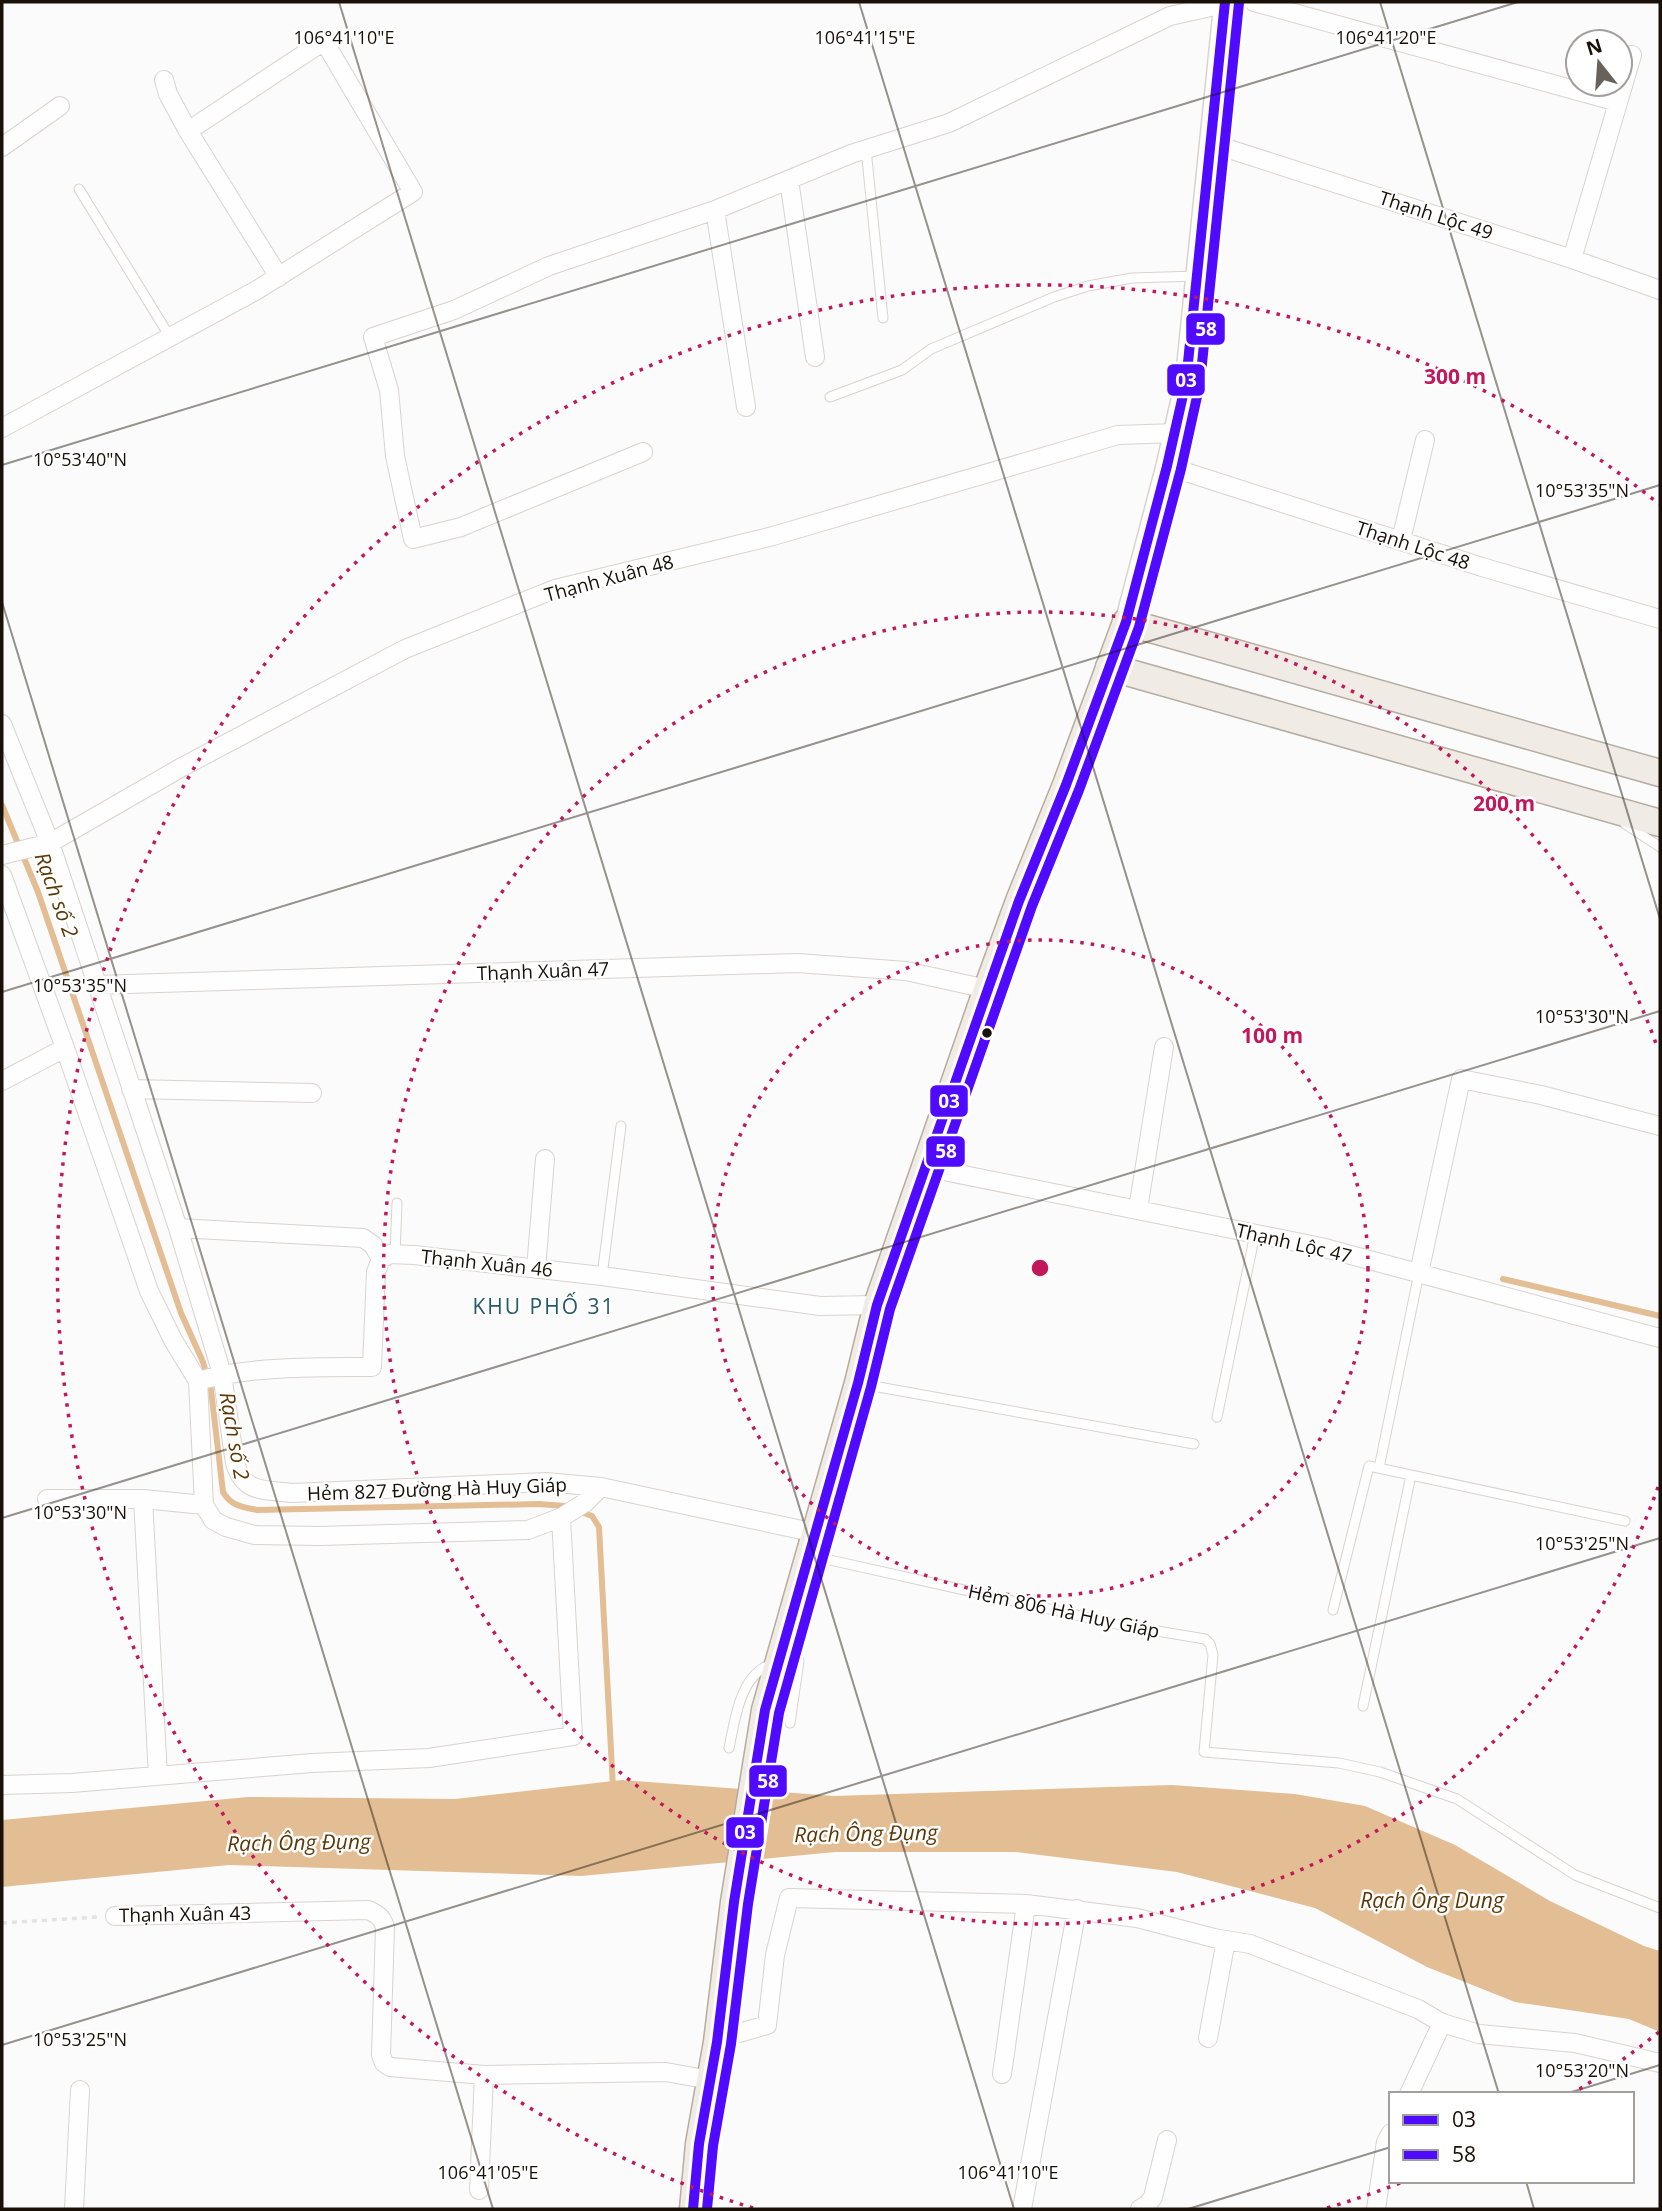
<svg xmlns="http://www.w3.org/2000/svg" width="1662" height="2211" viewBox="0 0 1662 2211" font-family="'Open Sans',sans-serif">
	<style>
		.water { fill: #e3bd93 }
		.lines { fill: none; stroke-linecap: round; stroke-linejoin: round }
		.stream { stroke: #e3bd93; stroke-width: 6 }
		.service-casing { stroke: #d9d3ce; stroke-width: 11 }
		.minor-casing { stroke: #d9d3ce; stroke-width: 20 }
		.tertiary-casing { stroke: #d9d3ce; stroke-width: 24 }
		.primary-casing { stroke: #b6aca0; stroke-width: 29 }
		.path { stroke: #e3e3e2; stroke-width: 3.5; stroke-dasharray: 5 5; stroke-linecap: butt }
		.service { stroke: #fefefe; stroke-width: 9 }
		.minor { stroke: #fefefe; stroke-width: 18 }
		.tertiary { stroke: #fefefe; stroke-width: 21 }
		.primary { stroke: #f0ebe4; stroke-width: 26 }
		.bus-1-casing { stroke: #fff; stroke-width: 16 }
		.bus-2-casing { stroke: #fff; stroke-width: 16 }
		.bus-1 { stroke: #4f0aff; stroke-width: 10 }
		.bus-2 { stroke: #4f0aff; stroke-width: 10 }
		.ticks { fill: none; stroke: #191007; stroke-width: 2; stroke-opacity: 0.45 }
		.ring { fill: none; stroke: #c2185b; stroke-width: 3.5; stroke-dasharray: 3.5 7 }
		.bus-dot { fill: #191007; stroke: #fff; stroke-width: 2.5 }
		.labels { text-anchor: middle; stroke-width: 5; stroke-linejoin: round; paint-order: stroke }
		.street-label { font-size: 19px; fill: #191007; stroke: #fff }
		.water-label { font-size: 21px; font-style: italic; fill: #5c3807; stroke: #fff }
		.neighbourhood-label { font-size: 21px; letter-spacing: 2px; fill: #255a68; stroke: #fff }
		.ticks-label { font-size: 18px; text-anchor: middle; fill: #191007; stroke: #fff; stroke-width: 5; stroke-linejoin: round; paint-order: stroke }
		.centre { fill: #c2185b; stroke: #fff; stroke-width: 3.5 }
		.ring-label { font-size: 21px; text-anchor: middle; font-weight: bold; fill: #c2185b; stroke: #fff; stroke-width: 5; stroke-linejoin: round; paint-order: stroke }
		.line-badge { stroke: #fff; stroke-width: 2.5 }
		.badge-label { font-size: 19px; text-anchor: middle; font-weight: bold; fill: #fff }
	</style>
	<rect width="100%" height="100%" fill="#fbfbfb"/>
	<path class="water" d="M622,1780L834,1796L1172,1785L1295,1794L1365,1806L1455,1845L1550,1901L1644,1946L1660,1951V2032L1629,2019L1515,2002L1427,1967L1315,1908L1177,1872L1016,1852H835L581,1876L229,1865L2,1887V1820L248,1797L455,1799Z"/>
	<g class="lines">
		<path class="stream" d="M2,805L38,892L181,1313L203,1362L211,1390L223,1492C231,1506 242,1507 257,1510L539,1504L564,1506L592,1516L599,1527L613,1787
			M1503,1279L1660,1316"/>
		<g class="service-casing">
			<path id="service" d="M866,149L883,318
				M79,189L170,337
				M830,397L902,370L931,349L1054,297L1088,286L1132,278L1197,276
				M1625,824L1660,847
				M395,1254L397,1203
				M602,1276L621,1126
				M862,1384L1194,1444
				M1217,1417L1255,1234
				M1379,1468L1419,1273
				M812,1556L1121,1625L1205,1639L1210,1644L1213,1655L1204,1752L1339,1763L1380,1772L1457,1799L1575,1875L1660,1908
				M1333,1610L1369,1466L1625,1521
				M1363,1706L1411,1475
				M729,1748C738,1705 743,1656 799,1661L790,1723"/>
		</g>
		<g class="minor-casing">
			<path id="minor" d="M1254,2L1618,102
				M164,80L168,94L188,131L279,277
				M1210,143L1572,259L1660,290
				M2,147L60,106
				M789,180L815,357
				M715,210L746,407
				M1572,259L1632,55
				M2,428L257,290L413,192L324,41L188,131
				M643,452L461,527L413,539L395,456L389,390L373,337L454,310L549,266L715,210L851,154L949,123L1170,16L1233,2
				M1167,466L1482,567L1660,619
				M1401,540L1425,440
				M2,724L50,843L178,1228L363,1238L373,1245L381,1259
				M2,855L50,843L182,767L405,649L555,589L773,536L1118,435L1176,433
				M2,875L65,1048L2,1081
				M96,985L798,963L906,971L987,989
				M65,1048L149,1291L173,1340L198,1381L204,1505
				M131,1089L312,1093
				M924,1167L1321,1247L1660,1338
				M1138,1209L1164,1047
				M178,1228L222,1374L235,1463C244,1494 264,1489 292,1493L546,1482L601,1487L816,1533
				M536,1269L545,1159
				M1419,1273L1461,1079L1541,1095L1660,1126
				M198,1381C247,1366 320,1367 372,1367L376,1272L381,1259L390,1254L414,1255L602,1276L820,1306L877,1305
				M47,1499H143L204,1505
				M143,1499L158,1776
				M204,1505L213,1520L226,1527L255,1535L320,1536L528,1530L562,1517L586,1502L601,1487
				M2,1785L72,1783L312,1763L429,1758L573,1736L561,1518
				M115,1916L368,1910C377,1914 382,1917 385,1927L381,2055L384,2063L390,2067L484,2075
				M1442,2023L1479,2034L1575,2043L1660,2063
				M718,2026L735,2034L767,2025L775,1955L789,1898L1026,1904L1137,1918L1214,1938L1250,1944L1418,2009L1442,2023L1409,2094
				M1208,2038L1226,1940
				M1002,2074L1026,1904
				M479,2190L484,2075L666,2072L710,2080
				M74,2209L80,2090
				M1022,2209L1077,1909
				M1140,2209L1148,2204L1153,2197L1167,2140
				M1376,2209L1386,2142L1391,2133"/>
		</g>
		<g class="tertiary-casing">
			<path id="tertiary" d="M1126,622L1167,466L1186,382L1225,2"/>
		</g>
		<g class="primary-casing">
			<path id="primary" d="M1109,667L1660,823
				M693,2209L699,2144L717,2042L734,1902L765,1710L858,1383L877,1305L987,989L1019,901L1066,785L1126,622L1660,773"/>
		</g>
		<path class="path" d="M2,1923L97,1917"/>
		<use href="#service" class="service"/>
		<use href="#minor" class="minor"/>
		<use href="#tertiary" class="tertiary"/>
		<use href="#primary" class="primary"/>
		<g class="bus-1-casing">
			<path id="bus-1" d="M693,2209L699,2144L717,2042L734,1902L765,1710L858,1383L877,1305L1019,901L1066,785L1126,622L1167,466L1186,382L1225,2"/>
		</g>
		<g class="bus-2-casing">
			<path id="bus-2" d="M707,2209L713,2146L731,2044L748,1904L779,1713L871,1387L890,1309L1032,906L1079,790L1139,627L1181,469L1200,383L1239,3"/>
		</g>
		<use href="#bus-1" class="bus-1"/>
		<use href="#bus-2" class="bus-2"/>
	</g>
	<path class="ticks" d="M339,2L1014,2209M859,2L1499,2094M1380,2L1660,919M2,465L1518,2M2,602L493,2209M2,992L1660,485M2,1518L1660,1011M2,2045L1660,1538M1565,2094L1660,2065M1526,2181L1534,2209M1188,2209L1391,2147"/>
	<g class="ring">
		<circle cx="1040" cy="1268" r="328"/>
		<path d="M1658 1487A656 656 0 1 1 1658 1049"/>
		<path d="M1659 2032A983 983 0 0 1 1575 2092M1400 2183A983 983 0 0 1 1327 2208M753 2208A983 983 0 1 1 1659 504"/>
	</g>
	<circle class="bus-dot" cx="987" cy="1033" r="6"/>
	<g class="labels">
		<g class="street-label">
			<text transform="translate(1436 215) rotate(18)" y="7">Thạnh Lộc 49</text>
			<text transform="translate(1413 545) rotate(18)" y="7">Thạnh Lộc 48</text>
			<text transform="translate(609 578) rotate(-15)" y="7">Thạnh Xuân 48</text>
			<text transform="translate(543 971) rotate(-2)" y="7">Thạnh Xuân 47</text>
			<text transform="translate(1294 1243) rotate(13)" y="7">Thạnh Lộc 47</text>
			<text transform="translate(487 1263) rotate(6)" y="7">Thạnh Xuân 46</text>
			<text transform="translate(437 1489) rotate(-2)" y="7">Hẻm 827 Đường Hà Huy Giáp</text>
			<text transform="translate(1064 1611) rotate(12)" y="7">Hẻm 806 Hà Huy Giáp</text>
			<text transform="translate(185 1914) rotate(-1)" y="7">Thạnh Xuân 43</text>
		</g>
		<g class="water-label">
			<text transform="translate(56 895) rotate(70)" y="7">Rạch số 2</text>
			<text transform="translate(234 1436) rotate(80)" y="7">Rạch số 2</text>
			<text transform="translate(866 1834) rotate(-1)" y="7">Rạch Ông Đụng</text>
			<text transform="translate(299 1843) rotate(-1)" y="7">Rạch Ông Đụng</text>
			<text x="1432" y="1908">Rạch Ông Dung</text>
		</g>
		<g class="neighbourhood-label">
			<text x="544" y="1314">KHU PHỐ 31</text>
		</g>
	</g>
	<g class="ticks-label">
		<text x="344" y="44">106°41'10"E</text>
		<text x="865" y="44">106°41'15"E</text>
		<text x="1386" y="44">106°41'20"E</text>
		<text x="80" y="466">10°53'40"N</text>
		<text x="1582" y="497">10°53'35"N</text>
		<text x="80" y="992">10°53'35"N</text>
		<text x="1582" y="1023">10°53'30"N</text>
		<text x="80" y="1519">10°53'30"N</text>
		<text x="1582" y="1550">10°53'25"N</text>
		<text x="80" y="2046">10°53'25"N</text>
		<text x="1582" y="2077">10°53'20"N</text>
		<text x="488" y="2179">106°41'05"E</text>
		<text x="1008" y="2179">106°41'10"E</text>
	</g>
	<circle cx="1040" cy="1268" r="10" class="centre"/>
	<g class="ring-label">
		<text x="1455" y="384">300 m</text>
		<text x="1504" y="811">200 m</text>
		<text x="1272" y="1043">100 m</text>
	</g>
	<g class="line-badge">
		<rect x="1185" y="312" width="41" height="34" rx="7" fill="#4f0aff"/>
		<rect x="1166" y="363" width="40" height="34" rx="7" fill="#4f0aff"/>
		<rect x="929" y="1084" width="40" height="34" rx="7" fill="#4f0aff"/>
		<rect x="925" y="1135" width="41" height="33" rx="7" fill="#4f0aff"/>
		<rect x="748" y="1764" width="40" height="34" rx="7" fill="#4f0aff"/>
		<rect x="725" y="1816" width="40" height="33" rx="7" fill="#4f0aff"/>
	</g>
	<g class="badge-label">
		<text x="1206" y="336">58</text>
		<text x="1186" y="387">03</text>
		<text x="949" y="1108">03</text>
		<text x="946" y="1158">58</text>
		<text x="768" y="1788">58</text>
		<text x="745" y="1839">03</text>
	</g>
	<rect width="1662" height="2211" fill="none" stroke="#191007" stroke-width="7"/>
	<rect x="1389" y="2092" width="245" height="91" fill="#ffffff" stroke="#a39f9c" stroke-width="2"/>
	<rect x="1403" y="2115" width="35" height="10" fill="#4f0aff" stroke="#a39f9c" stroke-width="2"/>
	<text x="1452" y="2127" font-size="21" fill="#191007">03</text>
	<rect x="1403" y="2150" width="35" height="10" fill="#4f0aff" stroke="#a39f9c" stroke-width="2"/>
	<text x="1452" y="2162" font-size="21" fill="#191007">58</text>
	<g transform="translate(1599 63) rotate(343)"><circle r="33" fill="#ffffff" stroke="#a39f9c" stroke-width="2"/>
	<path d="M0-5L12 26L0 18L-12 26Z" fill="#68625c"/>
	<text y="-10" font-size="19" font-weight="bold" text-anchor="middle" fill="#191007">N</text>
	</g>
</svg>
